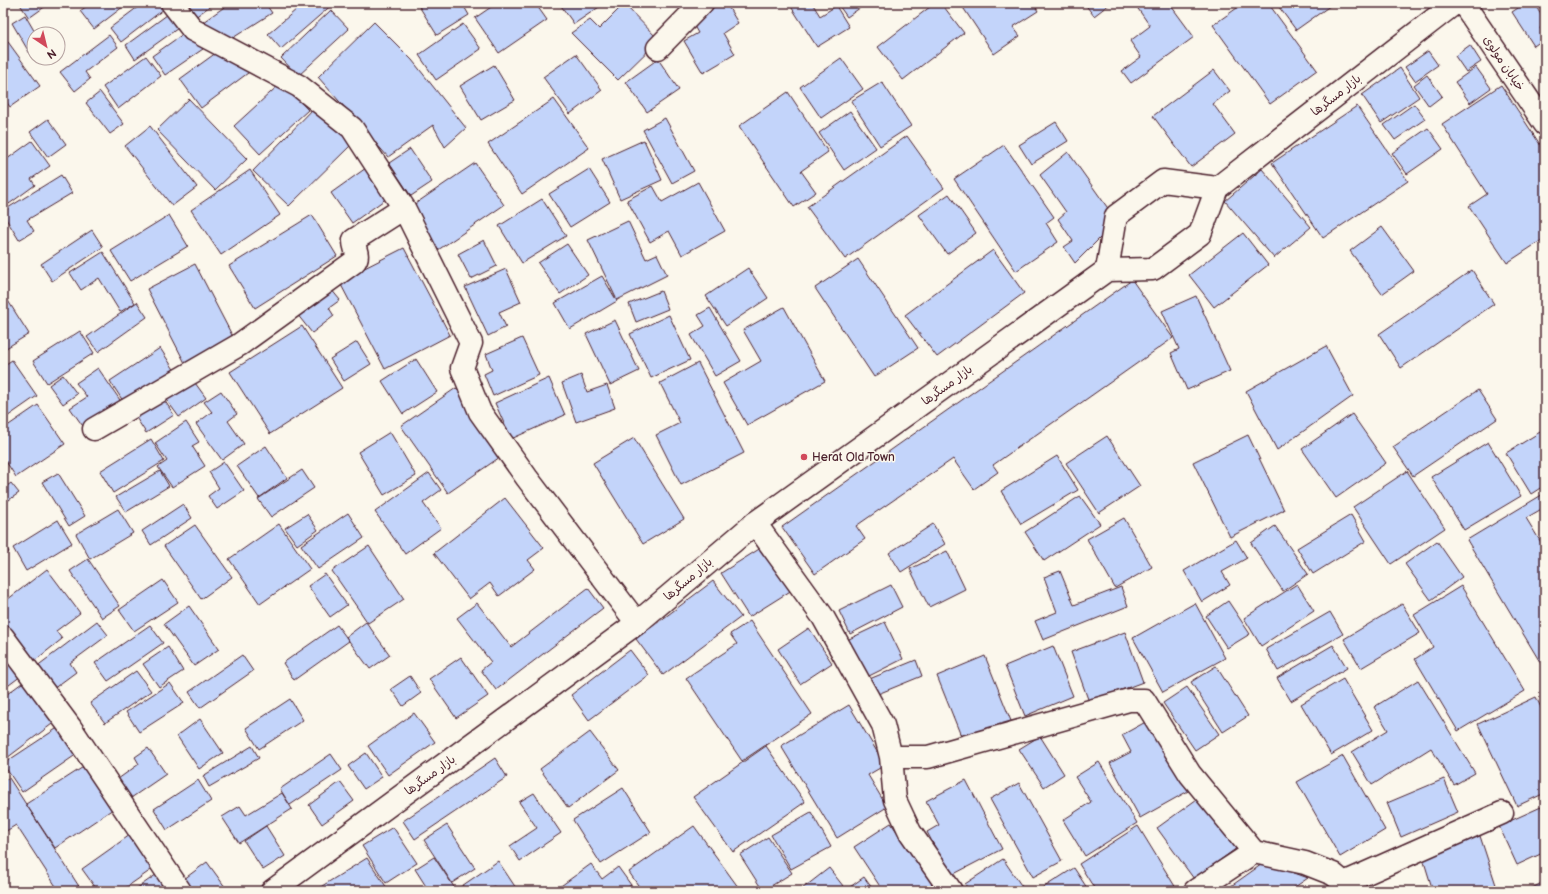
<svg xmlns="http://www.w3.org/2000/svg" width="1548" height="894" viewBox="0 0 1548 894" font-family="'Balsamiq Sans','Playpen Sans Arabic',sans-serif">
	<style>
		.building { fill: #c3d4fa; stroke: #4a1f2b }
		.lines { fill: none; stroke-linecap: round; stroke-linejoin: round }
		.minor-casing { stroke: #4a1f2b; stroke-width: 25 }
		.tertiary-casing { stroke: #4a1f2b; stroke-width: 25 }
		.minor { stroke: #fbf7ec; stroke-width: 22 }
		.tertiary { stroke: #fbf7ec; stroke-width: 22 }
		.poi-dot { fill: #d1495b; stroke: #fbf7ec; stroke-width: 1.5 }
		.labels { text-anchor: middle; stroke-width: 3; stroke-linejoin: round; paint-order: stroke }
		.street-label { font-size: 12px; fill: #4a1f2b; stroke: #fbf7ec }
		.poi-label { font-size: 12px; fill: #4a1f2b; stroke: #fbf7ec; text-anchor: start }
	</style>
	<rect width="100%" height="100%" fill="#fbf7ec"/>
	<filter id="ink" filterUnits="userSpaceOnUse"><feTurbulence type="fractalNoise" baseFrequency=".025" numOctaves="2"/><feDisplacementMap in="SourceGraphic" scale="8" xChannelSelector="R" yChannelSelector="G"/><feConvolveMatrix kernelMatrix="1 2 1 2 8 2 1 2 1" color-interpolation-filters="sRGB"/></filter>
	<g filter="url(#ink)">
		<path class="building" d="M19,3H50L29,18Z
			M91,3H128L94,29L80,11Z
			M143,3H159L164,9L121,42L110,28Z
			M183,3H214L194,18Z
			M230,3H265L272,13L228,41L203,22Z
			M304,3H334L281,49L268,34Z
			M417,3H462L469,15L437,35Z
			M497,3H535L547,20L499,53L475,18Z
			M559,3H605L574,24Z
			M721,3H726L738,23L723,33L735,54L703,73L684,41L698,33L691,21Z
			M793,3H812L820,16L836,6L849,27L817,47L790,5Z
			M837,3H867L847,17Z
			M935,3H941L964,33L903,80L878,47Z
			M960,3H1033L1038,11L1013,27L1020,36L994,54Z
			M1084,3H1111L1094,16Z
			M1134,3H1169L1194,37L1131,83L1122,71L1141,57L1130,41L1150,26Z
			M1244,3H1268L1317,70L1270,104L1213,25Z
			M1276,3H1334L1296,30Z
			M1519,3H1538V10L1545,21V25L1540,28L1545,35V38L1534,46L1512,12L1521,6Z
			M624,4L659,40L618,80L571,33L590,20L599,29Z
			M331,10L349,29L298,76L281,58Z
			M171,12L181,26L135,59L126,45Z
			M25,15L36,34H34L35,58L33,59L12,23Z
			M374,22L412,60L466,128L445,147L433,125L388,157L318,77Z
			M463,24L481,49L436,80L419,55Z
			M190,29L203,49L165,75L152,56Z
			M3,35L40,86L10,107L3,97Z
			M109,35L118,47L85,72L90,79L75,91L60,72Z
			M1470,45L1481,62L1466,72L1455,56Z
			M220,50L252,70L201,108L180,79Z
			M1428,51L1438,65L1415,81L1405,67Z
			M576,54L602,90L570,114L543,77Z
			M146,56L161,76L118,109L103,87Z
			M841,58L863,89L821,118L800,87Z
			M658,59L679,90L647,112L626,82Z
			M494,65L515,100L481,120L460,86Z
			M1476,67L1491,88L1470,103L1455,82Z
			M1400,68L1419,97L1381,123L1362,95Z
			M1214,70L1230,91L1213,104L1235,134L1191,167L1153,116Z
			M1427,75L1442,96L1429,106L1414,85Z
			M282,82L308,110L260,154L234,126Z
			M882,82L911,126L880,146L851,101Z
			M1501,85L1545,152V238L1507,263L1469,206L1487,194L1442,124Z
			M100,92L124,124L110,134L86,103Z
			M788,92L828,152L801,171L816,192L794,207L739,126Z
			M189,99L247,159L215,190L157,130Z
			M554,99L589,148L522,194L488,144Z
			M1414,104L1425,119L1395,140L1384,125Z
			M316,106L353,143L289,206L253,171Z
			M1357,106L1408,181L1323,238L1272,163Z
			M850,111L876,148L844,170L819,133Z
			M665,118L694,171L672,183L643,130Z
			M48,119L66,144L48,157L30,132Z
			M1056,122L1068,141L1031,164L1019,145Z
			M150,126L197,187L172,206L125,146Z
			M1428,128L1443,149L1407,174L1392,153Z
			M907,136L944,188L845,259L807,207Z
			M644,140L662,180L620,199L602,159Z
			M32,141L50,166L31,179L35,185L9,204L3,196V162Z
			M1004,145L1054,217L1046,223L1058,242L1016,271L954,179Z
			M410,149L432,182L411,196L389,163Z
			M1068,152L1112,214L1103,235L1075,263L1064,247L1073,241L1058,219L1066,212L1040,175Z
			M475,163L504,205L438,250L409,208Z
			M366,168L387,198L352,223L331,193Z
			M589,169L610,202L570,227L549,194Z
			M1262,169L1311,227L1274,258L1225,201Z
			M250,170L280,215L221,255L191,210Z
			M61,175L72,193L27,220L34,231L19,240L3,214V211Z
			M698,182L725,231L682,255L669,231L650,242L627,200L653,186L662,202Z
			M949,194L976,233L947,254L919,215Z
			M542,199L566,236L522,263L499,226Z
			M169,215L188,246L130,281L111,251Z
			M312,215L337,256L255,308L229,266Z
			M628,221L646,259L657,254L667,275L617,300L588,240Z
			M1382,227L1414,271L1382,294L1350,251Z
			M92,230L103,247L52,281L41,264Z
			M1243,233L1268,265L1214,307L1189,275Z
			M484,240L497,266L471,279L458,254Z
			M567,244L588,275L560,294L538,263Z
			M404,248L450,335L385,369L339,281Z
			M993,250L1024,293L937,357L905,315Z
			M103,252L135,303L120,312L99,278L81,290L70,273Z
			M858,259L918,348L874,377L815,288Z
			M195,264L234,339L186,365L147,289Z
			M748,268L768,298L726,326L706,296Z
			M506,269L521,302L499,312L506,327L488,336L465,287Z
			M1472,270L1494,304L1401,368L1379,334Z
			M602,276L617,301L570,329L555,303Z
			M1132,280L1173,338L993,465L998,472L974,489L953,459L856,526L865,539L815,574L782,527Z
			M326,283L340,300L329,308L334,316L312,333L293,309Z
			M661,291L668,309L636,322L629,304Z
			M5,296L29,334L3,350V298Z
			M1196,296L1230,371L1187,390L1171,353L1179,349L1162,311Z
			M137,302L147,317L98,352L87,337Z
			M784,307L825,381L747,425L723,383L761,361L743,330Z
			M710,308L741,361L715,376L691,335L705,326L698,315Z
			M669,315L690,360L651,378L630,334Z
			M615,320L639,371L610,385L586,334Z
			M302,326L342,388L270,434L230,372Z
			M80,331L94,353L47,383L33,361Z
			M522,338L539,375L493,396L484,374L492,370L486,354Z
			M357,342L371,364L344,381L330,359Z
			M1326,346L1353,396L1277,450L1246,391Z
			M160,348L175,371L125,404L110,381Z
			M416,359L437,392L403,414L382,381Z
			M12,360L37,396L4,419L3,417V366Z
			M698,363L744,453L681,485L656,435L680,423L660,383Z
			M98,368L122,403L85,429L70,408L87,397L76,383Z
			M63,375L77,394L63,404L49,385Z
			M581,375L587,392L607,385L615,408L576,422L562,383Z
			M190,376L206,398L179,417L163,395Z
			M549,378L565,415L511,439L495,403Z
			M456,388L503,455L448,493L401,426Z
			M1478,390L1497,419L1413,476L1393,447Z
			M221,391L237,414L228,421L244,444L222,460L196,424L212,412L204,402Z
			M161,395L174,415L146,433L133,413Z
			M38,405L65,444L16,477L3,457V429Z
			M1352,414L1386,463L1336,498L1302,449Z
			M186,422L199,442L192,446L205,466L172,487L158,467L167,461L155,443Z
			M1545,429V485L1531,494L1506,453Z
			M390,432L416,476L384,495L358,452Z
			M1248,435L1284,510L1230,537L1193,462Z
			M1107,436L1140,486L1099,513L1066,463Z
			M634,438L684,519L643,544L593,463Z
			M151,439L164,461L113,493L100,471Z
			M1488,442L1521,496L1464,530L1431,477Z
			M266,446L287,478L259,498L237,466Z
			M1057,456L1078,490L1021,524L1001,491Z
			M224,462L244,491L217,509L208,496L219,488L209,472Z
			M302,470L314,488L271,517L258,499Z
			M160,471L169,486L126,512L116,497Z
			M1407,471L1445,528L1391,564L1353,507Z
			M58,473L85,516L69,526L42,482Z
			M429,473L441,490L423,503L441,528L405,554L375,512Z
			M11,483L19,493L3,504V489Z
			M1545,493V507L1526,518L1545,549V667H1543L1467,540Z
			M1080,496L1100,524L1044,561L1025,532Z
			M505,498L544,548L528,560L535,569L499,596L490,583L469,599L434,553Z
			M183,504L192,518L151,545L142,531Z
			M118,509L133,533L90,559L76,534Z
			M348,513L364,538L318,569L301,545Z
			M307,514L318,530L297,545L285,528Z
			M1351,515L1366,541L1313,574L1297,548Z
			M1124,518L1152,567L1115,588L1087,539Z
			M58,520L72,543L26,571L13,548Z
			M279,524L310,569L260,604L229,559Z
			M933,524L945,544L901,572L889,553Z
			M195,525L232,577L201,599L164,546Z
			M1275,526L1308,574L1283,591L1251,543Z
			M1236,540L1247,558L1222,572L1230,585L1202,602L1184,571Z
			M1437,541L1462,577L1431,600L1405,564Z
			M3,542L9,552L3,556Z
			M369,546L404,599L368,623L332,571Z
			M764,546L792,590L749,617L721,573Z
			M947,551L965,589L929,607L910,569Z
			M88,559L120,606L102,618L70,571Z
			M47,569L80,613L56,631L62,639L33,662L3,623V603Z
			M1060,571L1074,605L1121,587L1128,606L1043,640L1035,621L1057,612L1044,577Z
			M325,574L347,605L330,617L308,586Z
			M163,580L178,602L134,631L119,610Z
			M713,581L741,617L663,675L636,639Z
			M1297,584L1314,611L1261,646L1244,618Z
			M891,585L902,607L850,634L839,611Z
			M1461,586L1525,691L1458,731L1415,659L1433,647L1414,615Z
			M588,588L603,608L496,690L481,670L491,662L457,618L477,603L511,647Z
			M1228,601L1250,634L1227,648L1206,616Z
			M1195,603L1225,658L1163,692L1133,638Z
			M1402,604L1420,633L1361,668L1344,639Z
			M189,606L219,649L194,666L164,624Z
			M1330,612L1343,634L1278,671L1266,649Z
			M97,621L108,635L70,663L76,672L53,689L36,667Z
			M750,621L812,714L742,761L686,678L737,644L730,634Z
			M366,622L390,655L370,669L346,637Z
			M885,622L903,659L865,678L847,640Z
			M150,625L163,643L108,681L95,663Z
			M337,625L349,641L294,680L283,663Z
			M809,628L832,663L800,684L778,649Z
			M1125,632L1143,682L1089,702L1071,652Z
			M3,644L25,673L5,688L3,685Z
			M1333,645L1347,668L1291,701L1277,678Z
			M1053,646L1073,696L1025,716L1005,666Z
			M168,647L183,671L159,687L143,664Z
			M630,650L649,675L589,720L571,695Z
			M242,655L253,671L200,708L189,692Z
			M985,656L1011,721L963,741L937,676Z
			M461,657L488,696L456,718L429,679Z
			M916,660L922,676L873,696L867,680Z
			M1216,666L1248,716L1223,732L1191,682Z
			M136,671L151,691L105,723L90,703Z
			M410,676L421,693L403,706L391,689Z
			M1343,679L1373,730L1331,755L1301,704Z
			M26,680L56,721L3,761V697Z
			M1418,680L1475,773L1454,785L1431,748L1372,785L1352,752L1388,730L1374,707Z
			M170,683L184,703L139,732L126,712Z
			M1187,687L1219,734L1195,750L1163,703Z
			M1536,697L1545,716V793L1517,806L1478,724Z
			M290,699L303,720L259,749L246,728Z
			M849,705L885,765L868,775L887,807L837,838L781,746Z
			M414,713L435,742L388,775L368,746Z
			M200,719L223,753L199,769L177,736Z
			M1151,719L1190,790L1140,818L1110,763L1131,752L1122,735Z
			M59,727L77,754L22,792L3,764Z
			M590,732L619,770L568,808L540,769Z
			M1040,736L1064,774L1044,787L1019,749Z
			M252,746L259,758L209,787L203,776Z
			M766,746L805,802L733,852L693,797Z
			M148,748L166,774L131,798L118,779L139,764L135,757Z
			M366,753L382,777L364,789L348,766Z
			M331,754L342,770L290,805L280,789Z
			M1343,756L1385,830L1340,857L1297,782Z
			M495,758L507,777L415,839L403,821Z
			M91,762L119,805L55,848L26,804Z
			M1099,762L1137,823L1085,856L1063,820L1091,802L1075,777Z
			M9,778L82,891H59L16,825L3,833V781Z
			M1444,779L1458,812L1401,837L1387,803Z
			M198,780L211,801L167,830L154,809Z
			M966,780L1002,849L950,876L927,832L939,825L926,801Z
			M340,782L354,801L322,824L309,805Z
			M1019,783L1062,861L1033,877L990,799Z
			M623,788L651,832L601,864L573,820Z
			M282,793L292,809L239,843L222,817L240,806L246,815Z
			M534,793L561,833L520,861L510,846L537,828L519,802Z
			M1204,794L1241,845L1194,879L1157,828Z
			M1541,807L1545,817V852L1517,865L1499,826Z
			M811,812L831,847L791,869L771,835Z
			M891,823L935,888L932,891H883L854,847Z
			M447,825L475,868L452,883L424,840Z
			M266,826L285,856L263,870L244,841Z
			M694,826L741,891H642L629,872Z
			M1138,826L1176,888L1171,891H1096L1079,864Z
			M393,827L417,863L386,883L362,846Z
			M137,830L161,863L121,891H98L82,869Z
			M1479,833L1498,891H1433L1421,852Z
			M768,837L792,873L763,891L740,855Z
			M434,857L456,890L498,861L518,891H497L494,886L487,891H429L415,869Z
			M367,858L387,888L383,891H314Z
			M1003,859L1025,891H969L965,884Z
			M207,862L228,891H187L180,882Z
			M1265,862L1308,878L1289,891H1224Z
			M591,864L602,879L618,867L631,885L623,891H554Z
			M829,868L847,891H804L802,889Z
			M1074,868L1089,891H1038Z
			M160,872L173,891H133Z
			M864,877L874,891H853L850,887Z
			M1545,881V891H1527Z"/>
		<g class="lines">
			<g class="minor-casing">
				<path id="minor" d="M172,3L193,30L299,86L352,128L404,208L471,343L462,368L480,412L527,478L637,623
					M658,48L702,3
					M94,429L239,345L354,262C361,255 353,248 354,240L404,208
					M755,523L823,617L883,725L891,757L895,800L910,832L951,891
					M3,637L70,727L180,891
					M891,757H928L1129,700H1144L1190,774L1254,852L1305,863L1333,874L1344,883L1345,891
					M1344,883L1502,813
					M1195,891L1254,852"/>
			</g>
			<g class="tertiary-casing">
				<path id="tertiary" d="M1463,3L1545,124
					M1107,270L1116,216L1163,181L1217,188
					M272,891L637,623L755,523L1107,270L1153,269L1200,234L1217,188L1455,3"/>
			</g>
			<use href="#minor" class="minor"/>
			<use href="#tertiary" class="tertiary"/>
		</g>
	</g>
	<circle class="poi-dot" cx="804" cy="457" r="4"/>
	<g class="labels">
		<g class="street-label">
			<text transform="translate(1504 63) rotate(56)" y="4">خیابان مولوی</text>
			<text transform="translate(1336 95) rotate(-38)" y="4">بازار مسگرها</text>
			<text transform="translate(947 385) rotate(-36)" y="4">بازار مسگرها</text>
			<text transform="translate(688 579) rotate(-40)" y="4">بازار مسگرها</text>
			<text transform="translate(430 775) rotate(-36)" y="4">بازار مسگرها</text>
		</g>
		<g class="poi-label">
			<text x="812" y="461">Herat Old Town</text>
		</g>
	</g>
	<rect width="1548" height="894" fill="none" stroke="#fbf7ec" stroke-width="16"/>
	<rect x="8" y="8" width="1532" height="878" fill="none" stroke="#4a1f2b" stroke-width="1.5" filter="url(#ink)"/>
	<g transform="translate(46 46) rotate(145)"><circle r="19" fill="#fbf7ec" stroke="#b4a19f"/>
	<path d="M0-3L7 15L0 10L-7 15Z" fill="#d1495b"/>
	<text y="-6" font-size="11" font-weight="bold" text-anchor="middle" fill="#4a1f2b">N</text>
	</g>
</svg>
